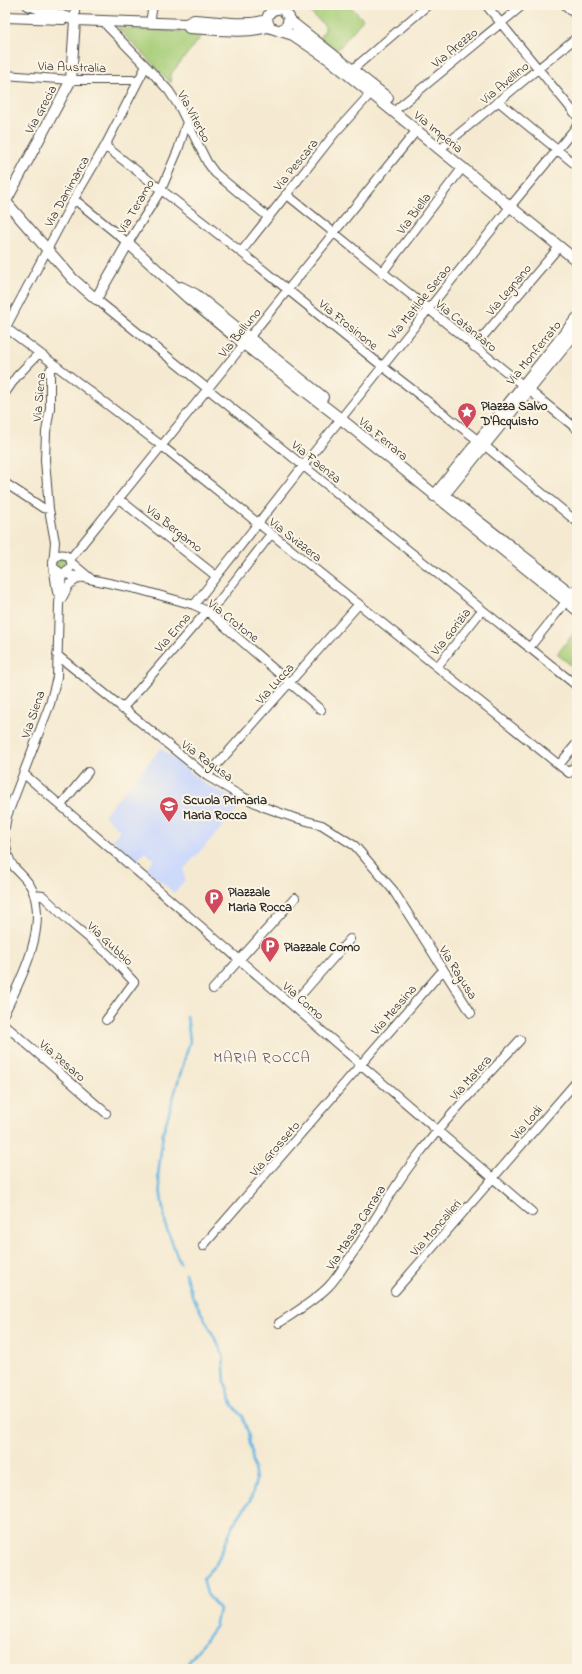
<svg xmlns="http://www.w3.org/2000/svg" width="582" height="1674" viewBox="0 0 582 1674" font-family="'Indie Flower',sans-serif">
	<style>
		.built { fill: #cedafa }
		.green { fill: #a6cd77; stroke: #687c51 }
		.lines { fill: none; stroke-linecap: round; stroke-linejoin: round }
		.stream { stroke: #6ab8e4; stroke-width: 2.5 }
		.minor-casing { stroke: #494844; stroke-width: 10 }
		.tertiary-casing { stroke: #494844; stroke-width: 12 }
		.minor { stroke: #fff; stroke-width: 8 }
		.tertiary { stroke: #fff; stroke-width: 10 }
		.labels { text-anchor: middle; stroke-width: 4; stroke-linejoin: round; paint-order: stroke }
		.street-label { font-size: 13px; fill: #2b2b2b; stroke: #fcf5e5 }
		.poi-label { font-size: 13px; font-weight: bold; fill: #2b2b2b; stroke: #fcf5e5; text-anchor: start }
		.quarter-label { font-size: 15px; letter-spacing: 1px; fill: #5d546c; stroke: #fcf5e5 }
	</style>
	<rect width="100%" height="100%" fill="#fcf5e5"/>
	<filter id="ink" filterUnits="userSpaceOnUse"><feTurbulence type="fractalNoise" baseFrequency=".025" numOctaves="2"/><feDisplacementMap in="SourceGraphic" scale="8" xChannelSelector="R" yChannelSelector="G"/><feConvolveMatrix kernelMatrix="1 2 1 2 8 2 1 2 1" color-interpolation-filters="sRGB"/></filter>
	<filter id="wash" filterUnits="userSpaceOnUse"><feTurbulence type="fractalNoise" baseFrequency=".012" numOctaves="4" result="noise"/><feDisplacementMap in="SourceGraphic" scale="16" xChannelSelector="R" yChannelSelector="G"/><feGaussianBlur stdDeviation="0.9" result="paint"/><feColorMatrix in="noise" values="0 0 0 0 0 0 0 0 0 0 0 0 0 0 0 0 0 1.4 0 .05"/><feComposite in="paint" operator="in"/></filter>
	<g filter="url(#wash)">
		<rect width="100%" height="100%" fill="#f5ead1"/>
		<path class="built" d="M161,748L203,783L244,803L184,869L185,880L174,893L146,869L154,859L145,852L137,861L112,840L120,830L104,815Z"/>
		<path class="green" d="M312,5H349L363,19L340,47L335,50L329,46V43L327,44L324,42V39L322,40L319,38L325,30V26L310,12L313,7Z
			M118,28L204,33L170,75L171,83Z
			M58,558H66L68,567L60,570L56,565Z
			M577,629V670L557,654Z"/>
		<g class="lines">
			<path class="stream" d="M212,984L233,960
				M180,1263L166,1227L158,1176L163,1133L190,1041L187,1016
				M185,1273L192,1295L223,1354L225,1382L232,1404L242,1416L248,1432L256,1480L251,1499L234,1523L216,1564L203,1578L207,1594L219,1609L215,1627L188,1663L187,1669"/>
		</g>
	</g>
	<g filter="url(#ink)">
		<g class="lines">
			<g class="minor-casing">
				<path id="minor" d="M486,5L577,116
					M565,5L577,16
					M75,20V5
					M107,21V26L146,66L169,91L180,108L207,162L215,173L268,217
					M150,23L153,5
					M353,69L428,5
					M5,75L71,80H132L137,82
					M499,102L577,166
					M399,107L523,5
					M445,145L577,37
					M105,146L241,252L382,366L484,445L577,522
					M286,194L577,429
					M74,199L128,243L161,190L178,150L187,122
					M514,202L577,126
					M241,252L335,133L371,93
					M382,273L463,167
					M96,299L577,686
					M5,327L162,446L569,773L577,764
					M6,327L74,199L105,146L146,66
					M474,347L559,247
					M55,364L50,370V408L46,432L45,460L49,509L55,542L53,565L57,592
					M5,393L17,376L39,353
					M5,483L43,508L49,509
					M119,499L216,576
					M70,559L417,130
					M53,561C59,549 73,555 71,567L65,572
					M72,563L90,578
					M54,568L61,573L137,589L194,605L207,611L321,710
					M61,600L69,585L80,577
					M194,605L303,466L510,207
					M529,648L577,588
					M57,655L207,776L241,796L264,807L292,817L322,825L355,846L393,890L471,1013
					M437,667L482,610
					M122,709L207,611L220,600L271,534
					M559,765L577,743
					M24,774L532,1212
					M207,776L359,604
					M61,805L88,772
					M5,827L7,816L50,704L57,677L59,604L62,573
					M5,839C6,848 8,860 14,867C21,875 28,880 32,889C48,927 22,978 5,1012
					M34,895L43,896L71,923L108,954L134,982L106,1020
					M213,989L295,898
					M292,1005L350,939
					M5,1025L106,1113
					M203,1246L443,970
					M395,1291L577,1081
					M279,1323C296,1312 314,1301 328,1287C336,1279 342,1269 348,1260C372,1227 390,1191 415,1159C447,1117 484,1079 520,1040"/>
			</g>
			<g class="tertiary-casing">
				<path id="tertiary" d="M28,5L75,20L186,24L194,20C217,21 244,27 267,20
					M5,17L63,19
					M289,20L388,98
					M186,24L189,28C215,29 243,34 268,27
					M279,31L287,26L289,17L282,9C269,7 263,19 271,28L293,35L330,60L577,261
					M6,202L73,279L96,299L128,243L188,298L245,345L341,419L577,610
					M5,203L71,80L75,20
					M181,287L195,294L323,397
					M434,496L577,318
					M446,496L577,598
					M440,500L577,331"/>
			</g>
			<use href="#minor" class="minor"/>
			<use href="#tertiary" class="tertiary"/>
		</g>
	</g>
	<defs>
		<g id="sight-pin" transform="scale(1)"><path d="M0 17L-7.5 6A9.5 9.5 0 1 1 7.5 6Z" fill="#d1495b" stroke="#fcf5e5"/><path d="M0-6L1.8-2.2L6-1.7L2.9 1.2L3.7 5.4L0 3.3L-3.7 5.4L-2.9 1.2L-6-1.7L-1.8-2.2Z" fill="#fff"/></g>
		<g id="school-pin" transform="scale(1)"><path d="M0 17L-7.5 6A9.5 9.5 0 1 1 7.5 6Z" fill="#d1495b" stroke="#fcf5e5"/><path d="M0-5L7-2L0 1L-7-2ZM-4 1L0 2.5L4 1V4Q0 6-4 4Z" fill="#fff"/></g>
		<g id="parking-pin" transform="scale(1)"><path d="M0 17L-7.5 6A9.5 9.5 0 1 1 7.5 6Z" fill="#d1495b" stroke="#fcf5e5"/><path d="M-3.5-5.5H1a3.5 3.5 0 0 1 0 7H-1V5.5H-3.5ZM-1-3.4V-.6H.8a1.4 1.4 0 0 0 0-2.8Z" fill="#fff"/></g>
	</defs>
	<g fill-rule="evenodd">
		<use href="#sight-pin" x="467" y="412"/>
		<use href="#school-pin" x="169" y="806"/>
		<use href="#parking-pin" x="214" y="898"/>
		<use href="#parking-pin" x="270" y="946"/>
	</g>
	<g class="labels">
		<g class="street-label">
			<text transform="translate(454 47) rotate(-39)" y="5">Via Arezzo</text>
			<text transform="translate(72 66) rotate(2)" y="5">Via Australia</text>
			<text transform="translate(504 82) rotate(-40)" y="5">Via Avellino</text>
			<text transform="translate(40 109) rotate(-62)" y="5">Via Grecia</text>
			<text transform="translate(195 116) rotate(62)" y="5">Via Viterbo</text>
			<text transform="translate(439 131) rotate(39)" y="5">Via Imperia</text>
			<text transform="translate(295 164) rotate(-51)" y="5">Via Pescara</text>
			<text transform="translate(66 191) rotate(-61)" y="5">Via Danimarca</text>
			<text transform="translate(135 206) rotate(-60)" y="5">Via Teramo</text>
			<text transform="translate(413 213) rotate(-53)" y="5">Via Biella</text>
			<text transform="translate(508 289) rotate(-50)" y="5">Via Legnano</text>
			<text transform="translate(419 301) rotate(-51)" y="5">Via Matilde Serao</text>
			<text transform="translate(349 324) rotate(39)" y="5">Via Frosinone</text>
			<text transform="translate(467 325) rotate(39)" y="5">Via Catanzaro</text>
			<text transform="translate(239 332) rotate(-51)" y="5">Via Belluno</text>
			<text transform="translate(533 352) rotate(-51)" y="5">Via Monferrato</text>
			<text transform="translate(38 397) rotate(-85)" y="5">Via Siena</text>
			<text transform="translate(384 438) rotate(40)" y="5">Via Ferrara</text>
			<text transform="translate(317 461) rotate(39)" y="5">Via Faenza</text>
			<text transform="translate(175 528) rotate(38)" y="5">Via Bergamo</text>
			<text transform="translate(296 539) rotate(38)" y="5">Via Svizzera</text>
			<text transform="translate(234 620) rotate(38)" y="5">Via Crotone</text>
			<text transform="translate(450 631) rotate(-52)" y="5">Via Gorizia</text>
			<text transform="translate(172 632) rotate(-49)" y="5">Via Enna</text>
			<text transform="translate(274 683) rotate(-48)" y="5">Via Lucca</text>
			<text transform="translate(32 714) rotate(-71)" y="5">Via Siena</text>
			<text transform="translate(208 760) rotate(36)" y="5">Via Ragusa</text>
			<text transform="translate(111 943) rotate(43)" y="5">Via Gubbio</text>
			<text transform="translate(459 972) rotate(58)" y="5">Via Ragusa</text>
			<text transform="translate(304 1000) rotate(41)" y="5">Via Como</text>
			<text transform="translate(393 1009) rotate(-49)" y="5">Via Messina</text>
			<text transform="translate(63 1060) rotate(41)" y="5">Via Pesaro</text>
			<text transform="translate(470 1077) rotate(-48)" y="5">Via Matera</text>
			<text transform="translate(526 1122) rotate(-49)" y="5">Via Lodi</text>
			<text transform="translate(274 1148) rotate(-49)" y="5">Via Grosseto</text>
			<text transform="translate(355 1227) rotate(-57)" y="5">Via Massa Carrara</text>
			<text transform="translate(435 1227) rotate(-49)" y="5">Via Moncalieri</text>
		</g>
		<g class="poi-label">
			<text x="481" y="410">Piazza Salvo<tspan x="481" dy="15">D'Acquisto</tspan></text>
			<text x="183" y="804">Scuola Primaria<tspan x="183" dy="15">Maria Rocca</tspan></text>
			<text x="228" y="896">Piazzale<tspan x="228" dy="15">Maria Rocca</tspan></text>
			<text x="284" y="951">Piazzale Como</text>
		</g>
		<g class="quarter-label">
			<text x="262" y="1062">MARIA ROCCA</text>
		</g>
	</g>
	<rect width="582" height="1674" fill="none" stroke="#fcf5e5" stroke-width="20"/>
</svg>
